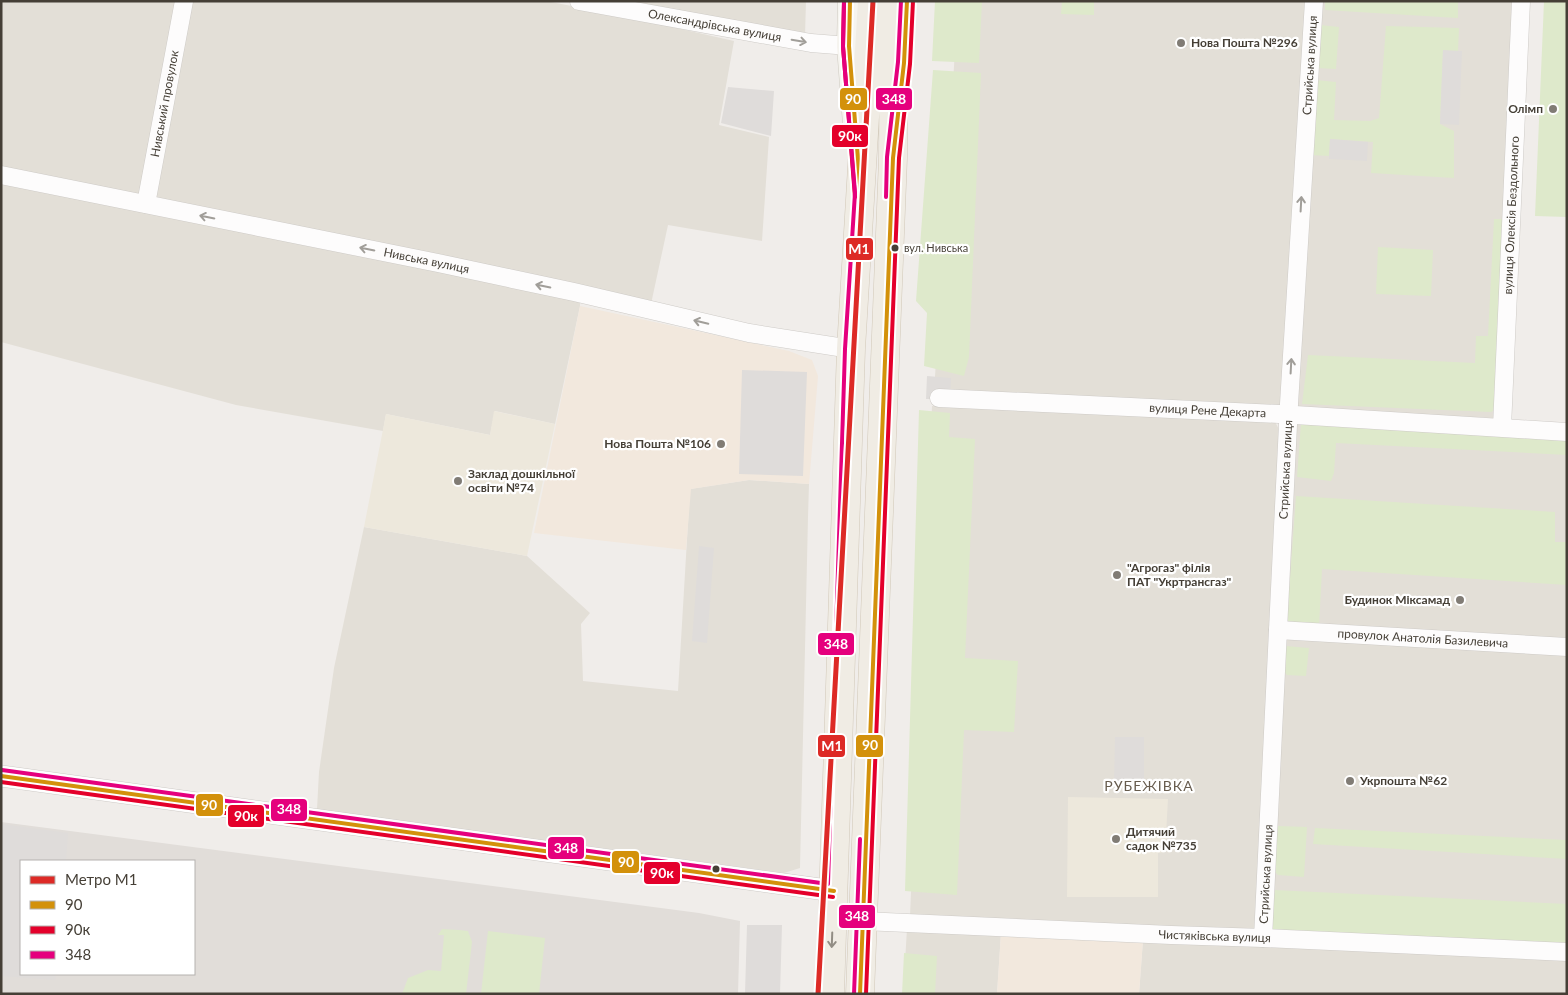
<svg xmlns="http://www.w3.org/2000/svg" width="1568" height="995" viewBox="0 0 1568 995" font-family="Lato,sans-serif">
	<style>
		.residential { fill: #e3dfd7 }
		.commercial { fill: #f2e8dd }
		.industrial { fill: #e1ddd9; fill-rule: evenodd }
		.education { fill: #ede8dc }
		.green { fill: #dee9cb }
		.parking { fill: #dfdcda }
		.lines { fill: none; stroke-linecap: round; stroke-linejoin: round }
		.minor-casing { stroke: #cecbc7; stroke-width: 19 }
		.tertiary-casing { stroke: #cecbc7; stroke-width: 22 }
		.secondary-casing { stroke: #cecac1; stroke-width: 25 }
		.primary-casing { stroke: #d1c8b8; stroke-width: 29 }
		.minor { stroke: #fdfcfc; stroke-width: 18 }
		.tertiary { stroke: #fdfcfc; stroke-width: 21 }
		.secondary { stroke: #f6f4ef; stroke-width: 24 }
		.primary { stroke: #f0ece4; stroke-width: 28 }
		.bus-1-casing { stroke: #fff; stroke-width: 8 }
		.bus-2-casing { stroke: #fff; stroke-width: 8 }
		.bus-3-casing { stroke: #fff; stroke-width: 8 }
		.bus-1 { stroke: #d3910b; stroke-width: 4 }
		.bus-2 { stroke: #e4002b; stroke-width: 4 }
		.bus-3 { stroke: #e5007d; stroke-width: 4 }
		.metro-1-casing { stroke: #fff; stroke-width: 9 }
		.metro-1 { stroke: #dd2a26; stroke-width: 5 }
		.oneway { stroke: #a19e99 }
		.oneway2 { stroke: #928d84 }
		.poi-dot { fill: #817c75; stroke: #fff; stroke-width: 2 }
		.bus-dot { fill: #453f36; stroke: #fff; stroke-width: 2 }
		.labels { text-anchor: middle; stroke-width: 4.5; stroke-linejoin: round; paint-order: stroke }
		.bus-label { font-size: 11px; fill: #453f36; stroke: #fff; text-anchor: start }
		.street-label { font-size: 12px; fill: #453f36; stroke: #fff }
		.poi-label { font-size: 12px; font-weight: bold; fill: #453f36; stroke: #fff; text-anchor: start }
		.neighbourhood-label { font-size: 14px; letter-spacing: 1px; fill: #675c4e; stroke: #fff }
		.line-badge { stroke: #fff; stroke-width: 2 }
		.badge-label { font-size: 14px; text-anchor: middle; font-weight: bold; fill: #fff }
	</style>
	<rect width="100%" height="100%" fill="#f0edea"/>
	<path class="residential" d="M1,1H546L628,17L734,41L719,125L769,137L762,241L668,225L651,304L580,298V306L555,424L495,411L490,435L386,414L383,431L236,405L1,342Z
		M614,1H806L805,36Z
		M958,1H1309L1285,401L1275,409L934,393Z
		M1318,1H1517L1495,418L1299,410L1295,402Z
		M932,406L1274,420L1281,433L1255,934L910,916Z
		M1299,421L1567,438V948L1271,935L1294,425Z
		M749,480L809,484L808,517L800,868L784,873L317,809L319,772L334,668L364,527L527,556L590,613L581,624L583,681L678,691L690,489Z
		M907,929L1001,933L997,994H903Z
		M1143,940L1567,956V994H1139Z"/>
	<path class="commercial" d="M580,306L789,351L812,360L818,376L809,484L749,480L691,489L686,550L534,533Z
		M1001,933L1143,940L1139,994H997Z"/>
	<path class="industrial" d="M1,822L699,913L740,921L738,994H1ZM21,861H194V974H21Z"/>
	<path class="education" d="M494,411L555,424L527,556L364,527L386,414L490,435Z
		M1068,797L1168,799L1165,852L1158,853V897H1067Z"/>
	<path class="green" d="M935,1H982L979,63L932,61Z
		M1062,1H1094V15L1061,14Z
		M1325,1H1458V18L1325,10Z
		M1544,1H1567V217L1535,216Z
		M1320,25L1339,27L1336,69L1317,68Z
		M1386,26L1459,28L1458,51H1443L1440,124L1454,131V178L1371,173L1373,142L1330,139L1329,156L1311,155L1316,80L1336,82L1334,120L1370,121L1379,118Z
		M933,70L981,73L969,357L964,376L924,366L927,313L916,301Z
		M1494,219H1505L1496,409L1491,412L1302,404L1308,355L1475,363L1476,336H1488Z
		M1378,247L1433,250L1431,296L1376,294Z
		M919,410L950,413L949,437L975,439L965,658L1018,661L1014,732L964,730L957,895L905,891Z
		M1301,423L1567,439V455L1336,443L1334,473L1331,481L1297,477Z
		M1296,496L1555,512V542H1567V585L1322,569L1319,626L1291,625L1287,619Z
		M1286,646L1309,648L1306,676L1287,675L1284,672Z
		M1278,826L1307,827L1304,877L1278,875L1272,869L1273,831Z
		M1315,828L1567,840V859L1313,844Z
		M1274,890L1567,904V946L1272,930Z
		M442,929L459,930L468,931L472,942L466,994H402L408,978L428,970L441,971L444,935H438Z
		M488,931L545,938L539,994H481Z
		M904,953L937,956L935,994H902Z"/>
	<path class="parking" d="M1443,50L1462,51L1459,125L1440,124Z
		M728,87L774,91L771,136L721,123Z
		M1330,139L1368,142L1367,161L1329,159Z
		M742,370L807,372L803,476L739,474Z
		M927,376L951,378L950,399H926Z
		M699,546L714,548L707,643L692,641Z
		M1115,737H1144V786L1114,785Z
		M1,824L68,833L66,861H21V974H56L55,980L1,976Z
		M747,925H782L780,994H745Z"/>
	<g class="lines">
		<g class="minor-casing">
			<g id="minor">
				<path id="s1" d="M579,1L811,43L849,46"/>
				<path id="s2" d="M1,175L438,263L574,292L749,333L851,349"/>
				<path id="s3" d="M146,204L184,1"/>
				<path id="s4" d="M939,398L1279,414L1567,432"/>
				<path id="s5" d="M1502,427L1521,1"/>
				<path id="s6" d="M1278,630L1567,647"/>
				<path id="s7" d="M863,921L1171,935L1263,938L1567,952"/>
				<path id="s8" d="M1263,938L1289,404L1314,1"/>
			</g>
		</g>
		<g class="tertiary-casing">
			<path id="tertiary" d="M1,776L834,891"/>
		</g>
		<g class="secondary-casing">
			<path id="secondary" d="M850,1L849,46L855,124"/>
		</g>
		<g class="primary-casing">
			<path id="primary" d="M830,994L851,349L872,1
				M860,994L893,158L894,1"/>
		</g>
		<use href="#minor" class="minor"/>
		<use href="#tertiary" class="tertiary"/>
		<use href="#secondary" class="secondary"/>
		<use href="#primary" class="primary"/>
		<g class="bus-1-casing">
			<path id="bus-1" d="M850,1L849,46L861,197
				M1,776L834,891
				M860,994L893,158L904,63L907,1"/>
		</g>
		<g class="bus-2-casing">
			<path id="bus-2" d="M844,1L843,46L855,197
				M1,782L833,897
				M866,994L899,158L910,64L913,1"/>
		</g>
		<g class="bus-3-casing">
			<path id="bus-3" d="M886,197L887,157L898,62L901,1
				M2,770L828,884L845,349L855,193L843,47L844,1
				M854,994L860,839"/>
		</g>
		<use href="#bus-1" class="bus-1"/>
		<use href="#bus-2" class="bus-2"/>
		<use href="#bus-3" class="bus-3"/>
		<g class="metro-1-casing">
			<path id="metro-1" d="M818,994L873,1"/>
		</g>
		<use href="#metro-1" class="metro-1"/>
	</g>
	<defs><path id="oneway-shaft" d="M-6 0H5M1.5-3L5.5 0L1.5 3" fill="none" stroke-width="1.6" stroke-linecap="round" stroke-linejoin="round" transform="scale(1.25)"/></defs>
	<g class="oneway">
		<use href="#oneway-shaft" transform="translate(799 41) rotate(10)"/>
		<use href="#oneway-shaft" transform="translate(1301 204) rotate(-87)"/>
		<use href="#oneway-shaft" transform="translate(207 217) rotate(-169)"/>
		<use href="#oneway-shaft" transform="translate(367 249) rotate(-169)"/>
		<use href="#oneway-shaft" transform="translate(543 286) rotate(-168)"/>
		<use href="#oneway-shaft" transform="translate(701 322) rotate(-167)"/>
		<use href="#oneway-shaft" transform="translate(1291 366) rotate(-87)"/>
	</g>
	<use class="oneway2" href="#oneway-shaft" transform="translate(832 940) rotate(92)"/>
	<g class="poi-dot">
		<circle cx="1181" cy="43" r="5"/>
		<circle cx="1553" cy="109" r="5"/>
		<circle cx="721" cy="444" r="5"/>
		<circle cx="458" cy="481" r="5"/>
		<circle cx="1117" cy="575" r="5"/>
		<circle cx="1460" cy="600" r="5"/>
		<circle cx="1350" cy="781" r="5"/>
		<circle cx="1116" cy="839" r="5"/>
	</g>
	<g class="bus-dot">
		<circle cx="895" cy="248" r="4.5"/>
		<circle cx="716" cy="869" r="4.5"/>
	</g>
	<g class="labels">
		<g class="bus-label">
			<text x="904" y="252">вул. Нивська</text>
		</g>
		<g class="street-label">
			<text dy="4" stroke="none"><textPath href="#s1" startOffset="138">Олександрівська вулиця</textPath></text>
			<text dy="4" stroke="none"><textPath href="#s8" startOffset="874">Стрийська вулиця</textPath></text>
			<text dy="4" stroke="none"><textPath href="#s3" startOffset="102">Нивський провулок</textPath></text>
			<text dy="4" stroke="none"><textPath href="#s5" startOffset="212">вулиця Олексія Бездольного</textPath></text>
			<text dy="4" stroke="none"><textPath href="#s2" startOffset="434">Нивська вулиця</textPath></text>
			<text dy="4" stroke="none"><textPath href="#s4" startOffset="269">вулиця Рене Декарта</textPath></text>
			<text dy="4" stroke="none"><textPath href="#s8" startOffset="469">Стрийська вулиця</textPath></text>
			<text dy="4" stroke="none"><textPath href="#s6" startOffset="145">провулок Анатолія Базилевича</textPath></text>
			<text dy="4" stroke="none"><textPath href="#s8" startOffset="64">Стрийська вулиця</textPath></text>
			<text dy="4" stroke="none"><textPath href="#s7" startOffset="352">Чистяківська вулиця</textPath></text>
		</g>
		<g class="poi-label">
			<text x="1191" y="47">Нова Пошта №296</text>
			<text x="1543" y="113" text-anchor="end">Олімп</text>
			<text x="711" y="448" text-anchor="end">Нова Пошта №106</text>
			<text x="468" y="478">Заклад дошкільної<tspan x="468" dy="14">освіти №74</tspan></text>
			<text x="1127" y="572">"Агрогаз" філія<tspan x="1127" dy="14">ПАТ "Укртрансгаз"</tspan></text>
			<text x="1450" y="604" text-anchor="end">Будинок Міксамад</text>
			<text x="1360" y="785">Укрпошта №62</text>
			<text x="1126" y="836">Дитячий<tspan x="1126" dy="14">садок №735</tspan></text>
		</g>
		<g class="neighbourhood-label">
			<text x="1149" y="791">РУБЕЖІВКА</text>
		</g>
	</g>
	<g class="line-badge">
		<rect x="875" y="87" width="38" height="24" rx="5" fill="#e5007d"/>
		<rect x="839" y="87" width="29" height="24" rx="5" fill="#d3910b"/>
		<rect x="831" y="124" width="38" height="24" rx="5" fill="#e4002b"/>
		<rect x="845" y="237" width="29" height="24" rx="5" fill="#dd2a26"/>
		<rect x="817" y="632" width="38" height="24" rx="5" fill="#e5007d"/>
		<rect x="855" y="734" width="29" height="24" rx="5" fill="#d3910b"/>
		<rect x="817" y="734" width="29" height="24" rx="5" fill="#dd2a26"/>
		<rect x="195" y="793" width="29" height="24" rx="5" fill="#d3910b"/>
		<rect x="270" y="798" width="38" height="24" rx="5" fill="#e5007d"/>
		<rect x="227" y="804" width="38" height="24" rx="5" fill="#e4002b"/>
		<rect x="547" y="836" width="38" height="24" rx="5" fill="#e5007d"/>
		<rect x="611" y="850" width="29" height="24" rx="5" fill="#d3910b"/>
		<rect x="643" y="861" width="38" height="24" rx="5" fill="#e4002b"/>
		<rect x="838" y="904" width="38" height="25" rx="5" fill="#e5007d"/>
	</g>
	<g class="badge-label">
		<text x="894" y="104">348</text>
		<text x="853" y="104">90</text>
		<text x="850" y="141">90к</text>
		<text x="859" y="254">M1</text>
		<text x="836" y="649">348</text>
		<text x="870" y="750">90</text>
		<text x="832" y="751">M1</text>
		<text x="209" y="810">90</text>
		<text x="289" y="814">348</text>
		<text x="246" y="821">90к</text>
		<text x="566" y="853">348</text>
		<text x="626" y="867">90</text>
		<text x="662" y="878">90к</text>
		<text x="857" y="921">348</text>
	</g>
	<rect width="1568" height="995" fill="none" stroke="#453f36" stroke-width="5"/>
	<rect x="20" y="860" width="175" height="115" fill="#ffffff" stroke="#b5b2af"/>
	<rect x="30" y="876" width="25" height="8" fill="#dd2a26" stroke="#b5b2af"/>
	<text x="65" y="885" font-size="15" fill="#453f36">Метро M1</text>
	<rect x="30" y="901" width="25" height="8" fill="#d3910b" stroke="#b5b2af"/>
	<text x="65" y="910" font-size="15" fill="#453f36">90</text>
	<rect x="30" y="926" width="25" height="8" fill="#e4002b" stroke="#b5b2af"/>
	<text x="65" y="935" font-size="15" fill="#453f36">90к</text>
	<rect x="30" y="951" width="25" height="8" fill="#e5007d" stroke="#b5b2af"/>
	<text x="65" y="960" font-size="15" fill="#453f36">348</text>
</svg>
